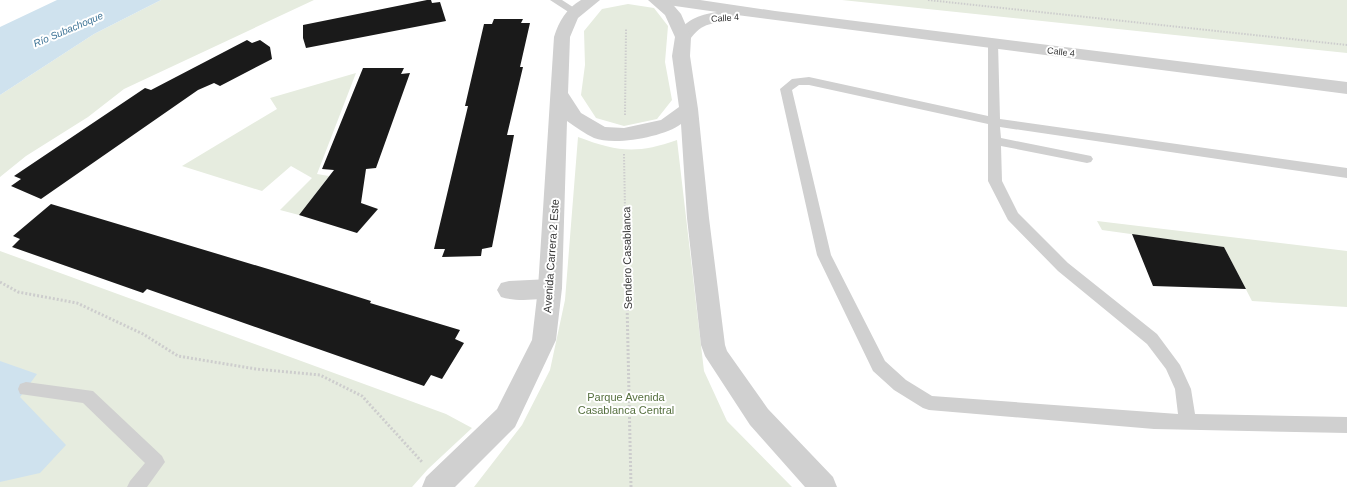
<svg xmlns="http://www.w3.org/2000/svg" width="1347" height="487" viewBox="0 0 1347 487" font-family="Helvetica,sans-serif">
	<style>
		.green { fill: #e6ecdf }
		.water { fill: #cfe2ee }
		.building { fill: #1a1a1a }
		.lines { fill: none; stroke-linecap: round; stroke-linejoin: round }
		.path-far1 { stroke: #cdcdcd; stroke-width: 2; stroke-dasharray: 1.5 1.5; stroke-linecap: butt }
		.path { stroke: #cdcdcd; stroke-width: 3; stroke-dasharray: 2 2; stroke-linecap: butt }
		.service { fill: #d0d0d0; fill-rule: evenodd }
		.minor { fill: #d0d0d0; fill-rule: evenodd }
		.tertiary { fill: #d0d0d0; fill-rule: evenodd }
		.labels { text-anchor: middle; stroke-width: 4; stroke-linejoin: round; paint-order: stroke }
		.far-street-label { font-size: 9px; fill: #333; stroke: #fff }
		.far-water-label { font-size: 10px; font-style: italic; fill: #3f7597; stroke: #fff }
		.street-label { font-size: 11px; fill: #333; stroke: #fff }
		.park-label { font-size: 11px; fill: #56703f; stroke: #fff }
	</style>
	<rect width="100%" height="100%" fill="#fff"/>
	<path class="green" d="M161,0H314L124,89L88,117L26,156L0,177V95L94,34Z
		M842,0H1347V53Z
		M628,4L654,8L668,26L665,62L672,100L657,119L624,126L596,118L581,95L585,65L584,31L602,9Z
		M356,73L317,174L329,176L299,215L280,210L312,178L291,166L262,191L182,166L277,109L270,98Z
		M578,137C618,152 637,154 677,140L704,371L727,421L792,487H474L522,425L550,370L565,300Z
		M1097,221L1347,251V307L1252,301L1224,247L1102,230Z
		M0,251L446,414L472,428L428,469L412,487H0Z"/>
	<path class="water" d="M57,0H161L94,34L0,95V27Z
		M0,361L37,374L20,397L66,445L40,473L0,482Z"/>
	<path class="building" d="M427,0H431L432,3L440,2L446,21L306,48L303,38V25Z
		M494,19H523L521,23H530L520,67H523L507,135H514L492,247L482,249L481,256L442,257L445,249H434L468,106H465L484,24H492Z
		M247,40L252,43L260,40L270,47L272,59L220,86L214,83L198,90L41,199L11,186L21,179L14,176L145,88L151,90Z
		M363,68H404L401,74L410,73L376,168L366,169L361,203L378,209L357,233L299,215L334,170L322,169Z
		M51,204L288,275L371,301L370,303L460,330L455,339L464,343L442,379L431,375L424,386L147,289L143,293L12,247L20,239L13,236Z
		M1132,234L1224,247L1246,289L1153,286Z"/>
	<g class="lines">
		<path class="path-far1" d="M928,0L1347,45
			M625,115L626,29
			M624,154L625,210"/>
		<path class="path" d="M625,209L631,487
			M0,282L18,292L77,303L143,334L178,356L256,369L320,375L362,396L423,463"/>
		<path class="service" d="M550,0H562L579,11L574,14L570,13Z
			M993,40L998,43L1000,119L1347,168V178L1000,127L1001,138L1091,156L1093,159L1091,162L1087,163L1001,146L1002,181L1018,213L1068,263L1157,334L1180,365L1191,389L1195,414L1347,417V433L1154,429L929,410L923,408L894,390L873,371L817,255L780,89L792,79L809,77L988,116V43ZM799,85H809L988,124V181L1008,220L1058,271L1147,344L1166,369L1175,389L1178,414L932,396L906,380L885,361L831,255L792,90Z
			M26,382L93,391L162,456L165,462L147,487H127L130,481L145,463L83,403L20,394L18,389L20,384Z"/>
		<path class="minor" d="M660,0H700L775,11L1347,82V94L737,15L735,19C713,25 703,20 689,41L683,42L677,41L675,37C685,20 698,15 717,12L668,5L662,3Z
			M550,279L558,281L562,288L558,295C542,300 517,302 501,297L497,290L501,283L509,281Z"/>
		<path class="tertiary" d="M581,0H600L578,18L570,37L568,93L581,113L605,127L624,128L661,120L679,107L672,56L675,37L665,15L648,0H669L681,14L691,37L690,56L698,109L709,218L725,345L727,351L768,409L833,477L837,487H805L750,425L705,356L701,345L687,218L681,124C664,137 614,146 594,138C585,134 576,127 567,121L562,288L556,340L515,427L455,487H422L426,477L497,409L532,340L538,288L554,37C559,21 566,9 581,0Z"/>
	</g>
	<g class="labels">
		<g class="far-street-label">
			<text transform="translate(725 18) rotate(-4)" y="3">Calle 4</text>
			<text transform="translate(1061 52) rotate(7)" y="3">Calle 4</text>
		</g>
		<g class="far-water-label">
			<text transform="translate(68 29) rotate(-23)" y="4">Río Subachoque</text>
		</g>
		<g class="street-label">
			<text transform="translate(551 256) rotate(-86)" y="4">Avenida Carrera 2 Este</text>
			<text transform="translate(627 258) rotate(-91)" y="4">Sendero Casablanca</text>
		</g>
		<g class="park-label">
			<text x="626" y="401">Parque Avenida<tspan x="626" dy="13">Casablanca Central</tspan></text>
		</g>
	</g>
</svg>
